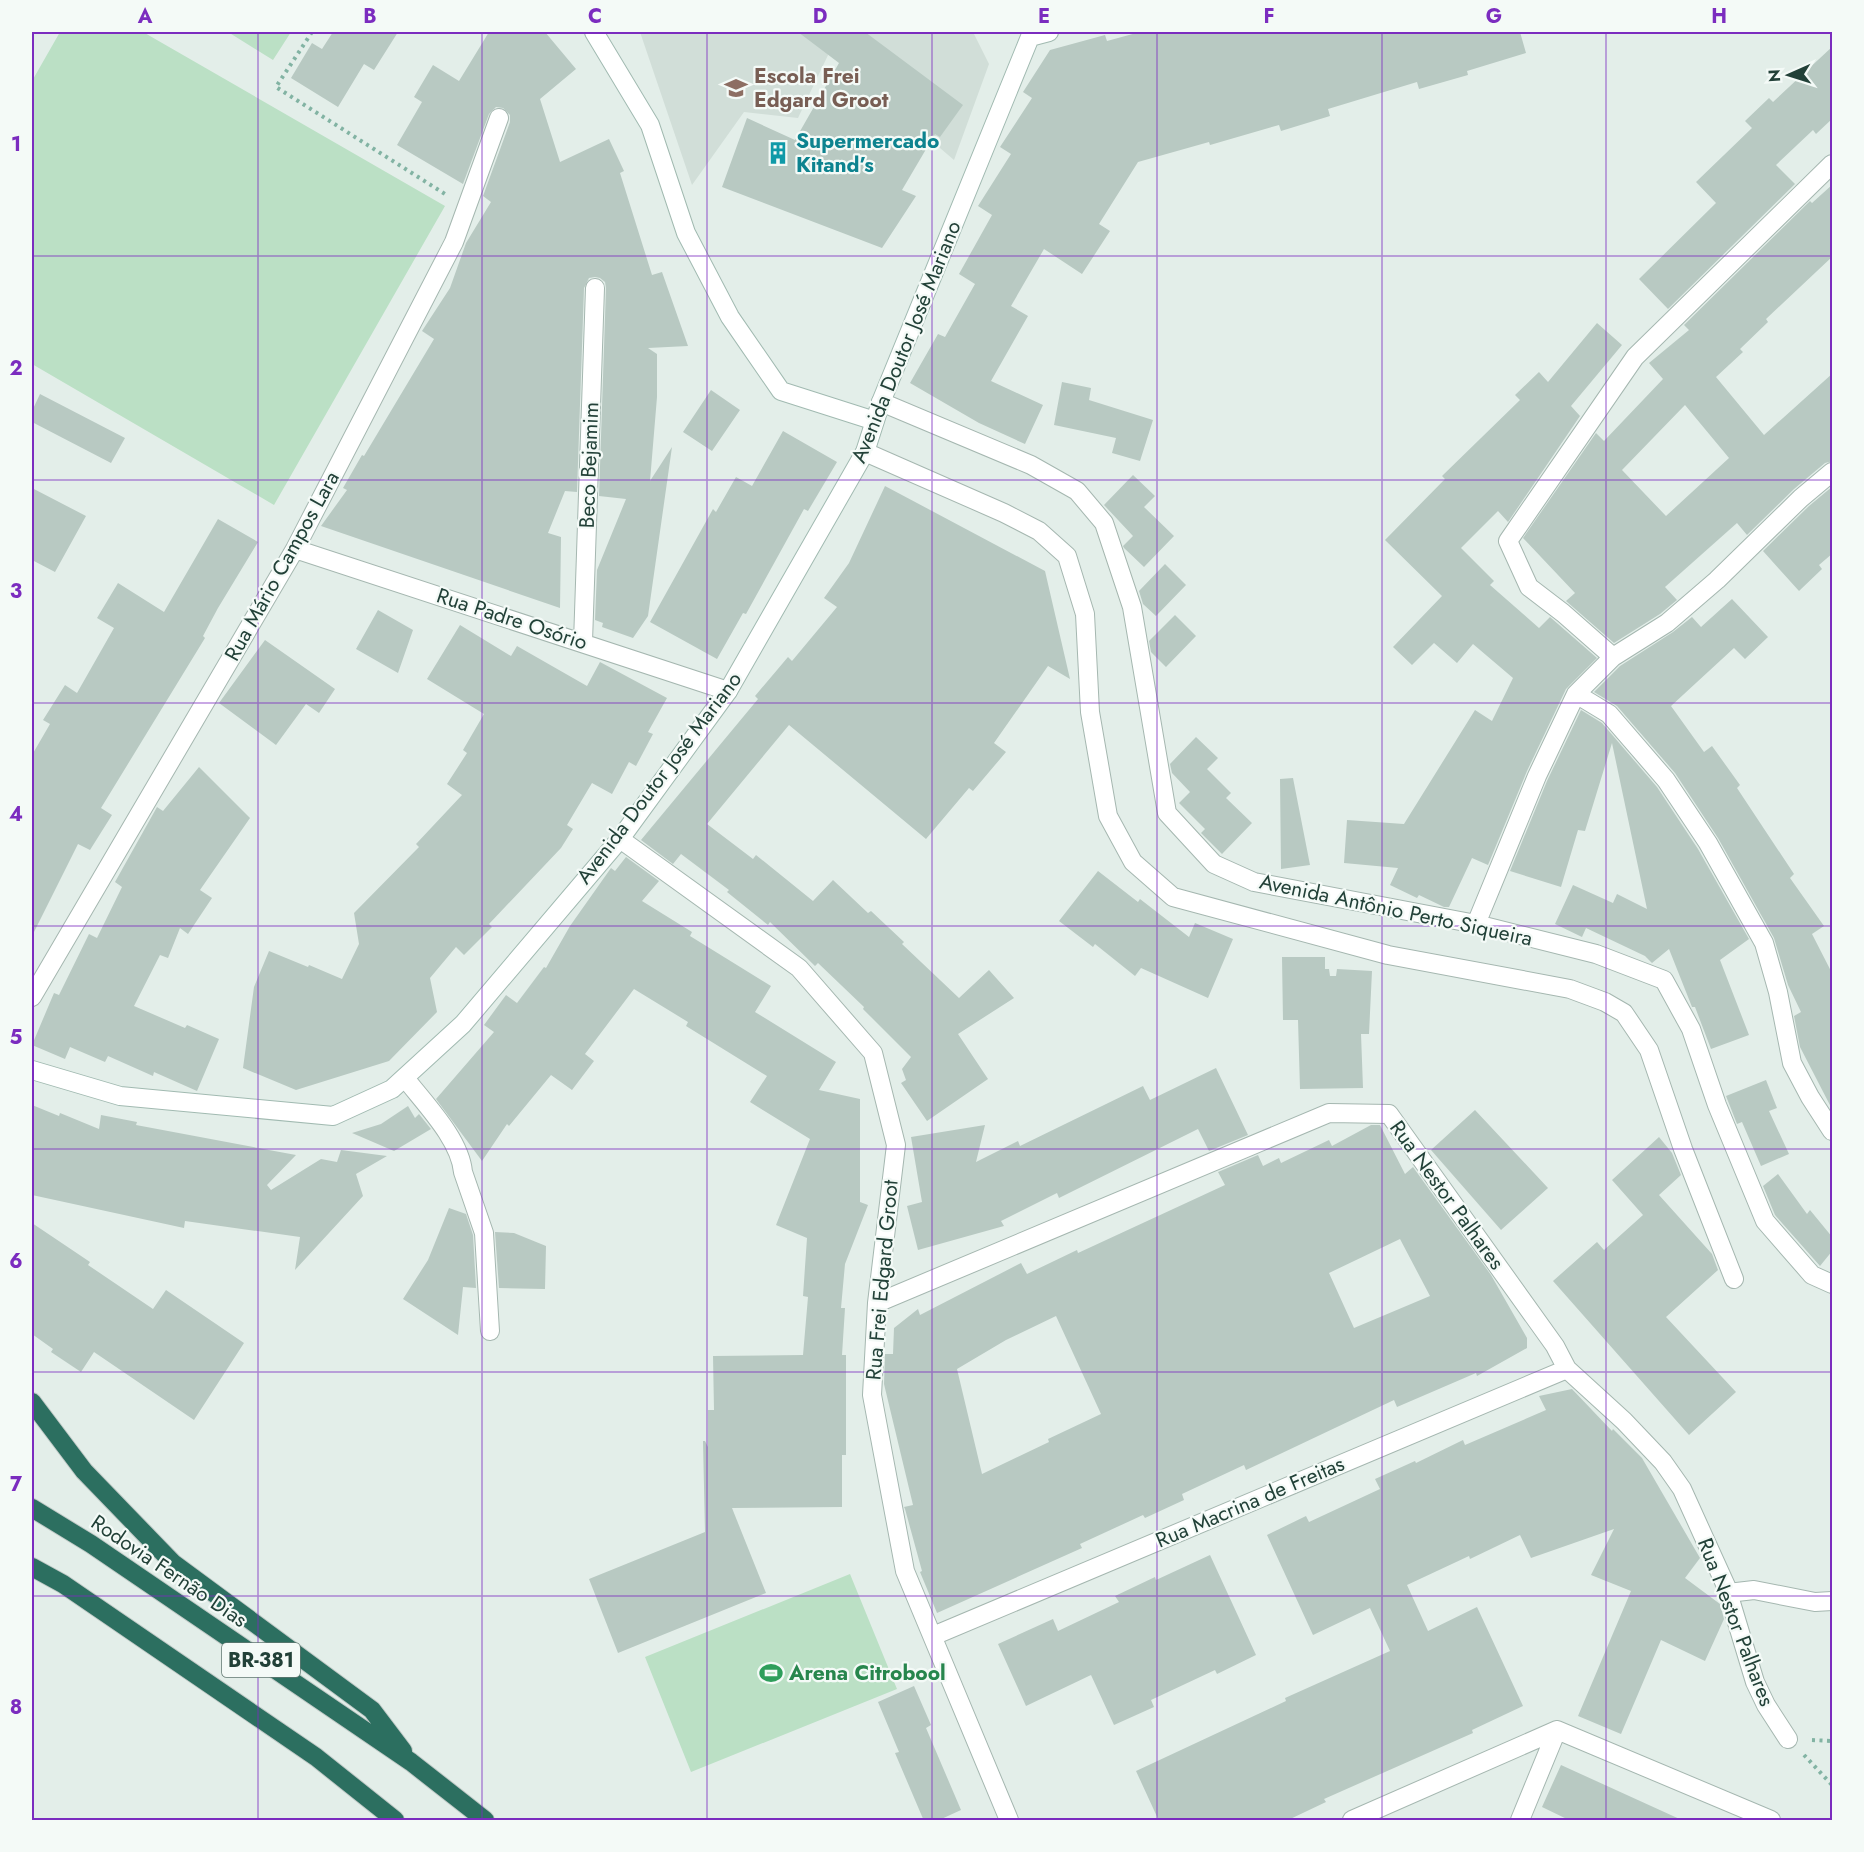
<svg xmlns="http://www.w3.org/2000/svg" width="1864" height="1852" viewBox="0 0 1864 1852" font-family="Jost,sans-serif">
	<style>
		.built { fill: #d1ded8 }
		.green { fill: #bbe0c5 }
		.building { fill: #b8c9c2; fill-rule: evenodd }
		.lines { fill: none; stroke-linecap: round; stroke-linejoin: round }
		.lane-casing { stroke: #a5b7b0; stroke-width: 20 }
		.street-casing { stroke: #a5b7b0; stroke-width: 20 }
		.secondary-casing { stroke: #a1bab1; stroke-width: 20 }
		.highway-casing { stroke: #c1cac7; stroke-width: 20 }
		.path { stroke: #82b3a3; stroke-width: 4; stroke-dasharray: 3 4.5; stroke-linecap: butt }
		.lane { stroke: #fff; stroke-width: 18 }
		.street { stroke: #fff; stroke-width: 18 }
		.secondary { stroke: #fff; stroke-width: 18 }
		.highway { stroke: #2c6f60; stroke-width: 18 }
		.grid { fill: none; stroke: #7b2cbf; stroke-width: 1.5; stroke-opacity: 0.55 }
		.labels { text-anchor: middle; stroke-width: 4.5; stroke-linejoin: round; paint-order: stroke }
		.shield { fill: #f4faf7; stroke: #617871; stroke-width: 1.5 }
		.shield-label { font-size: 20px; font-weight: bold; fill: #224138 }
		.education-label { font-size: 21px; font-weight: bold; fill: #785e54; stroke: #f4faf7; text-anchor: start }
		.culture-label { font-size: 21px; font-weight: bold; fill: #0d838f; stroke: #f4faf7; text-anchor: start }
		.street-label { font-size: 21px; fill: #224138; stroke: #f4faf7 }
		.leisure-label { font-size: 21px; font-weight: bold; fill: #27864d; stroke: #f4faf7; text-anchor: start }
		.neatline { fill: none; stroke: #7b2cbf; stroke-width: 2 }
		.grid-label { font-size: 20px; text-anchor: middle; font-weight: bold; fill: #7b2cbf }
	</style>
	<rect width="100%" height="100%" fill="#e3eee9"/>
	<path class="built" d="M640,32H973L989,64L954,160L829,53L798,118L744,112L692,185Z"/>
	<path class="green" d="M60,32H143L445,206L274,505L32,364V81Z
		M228,32H291L273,60Z
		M850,1574L897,1689L691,1772L645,1657Z"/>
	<path class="building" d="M333,32H398L374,70L364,64L338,107L291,78L312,43L322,49Z
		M489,32H545L576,69L540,99L560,162L609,139L624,171L620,173L652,275L662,272L688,346L648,348L657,354V397L650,481L672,447L648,616L633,638L602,627L603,623L595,620L597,570L626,499L599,496L606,288L605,282L600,278L595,277L589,278L584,288L577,492L565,491L548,533L561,537L560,608L321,526L347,490L343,488L362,455L364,456L434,339L422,331L450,288L466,243L491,202L483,196L510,122V115L503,108L496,107L489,114L463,184L397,145L422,102L414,97L433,65L459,81Z
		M798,32H865L963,105L940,137L935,134L902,190L916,196L882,248L722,187L747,118L795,140L839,63Z
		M1140,32H1520L1526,53L1467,71L1468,75L1419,89L1417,82L1328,109L1330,116L1281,131L1279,125L1210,145L1209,142L1138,162L1099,224L1110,231L1082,274L1044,249L1011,306L1028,316L991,381L1043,405L1025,444L979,423L910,383L938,334L945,337L975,284L959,274L992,215L978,206L1011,154L1000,147L1032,98L1023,92L1050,50L1105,35L1107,41Z
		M1833,46V118L1816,134L1813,130L1776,165L1795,184L1668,309L1639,279L1716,203L1696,182L1752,128L1745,121L1769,98L1773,102Z
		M1833,184V256L1766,319L1768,322L1740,349L1743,352L1716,377L1764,435L1833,373V461L1825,463L1794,489L1747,535L1737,523L1665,587L1677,600L1660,614L1614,643L1566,601L1575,593L1523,538L1596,433L1604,441L1663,379L1649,363L1689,330L1684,325L1810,201L1812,203ZM1685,405L1729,458L1666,516L1622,470Z
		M1597,323L1622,345L1571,406L1580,416L1508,522L1498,511L1461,548L1494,581L1490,585L1539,628L1550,617L1597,658L1566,689L1527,771L1488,865L1472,858L1449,907H1444L1419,895L1417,898L1390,885L1398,868L1344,863L1347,820L1404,824L1475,710L1492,721L1513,678L1473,644L1457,663L1434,643L1412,665L1393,647L1442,596L1385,540L1445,479L1442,476L1520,400L1515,395L1539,372L1548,382Z
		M1062,382L1091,388L1089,400L1153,420L1140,461L1112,453L1116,438L1054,425Z
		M711,390L740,410L712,451L683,432Z
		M40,394L125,438L111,463L32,422V411Z
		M783,431L837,462L808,511L804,509L746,614L743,613L717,659L650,622L713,509L716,512L736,477L752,486Z
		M1133,475L1155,496L1144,507L1174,536L1144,567L1124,548L1123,546L1133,536L1104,505Z
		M885,486L1045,571L1070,679L1048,666L994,743L1006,752L973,791L969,788L926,839L789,725L707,824L753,859L756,855L813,901L833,880L868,913L871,911L904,942L902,944L959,998L989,970L1014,998L958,1034L988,1079L927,1121L901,1083L906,1080L902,1069L911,1057L863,1009L864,1007L818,963L815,966L770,922L768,925L727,892L729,890L681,854L673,864L641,840L758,699L755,696L788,657L792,661L837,607L824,598L849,563Z
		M1833,486V553L1819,565L1822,569L1799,591L1763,551L1809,506Z
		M32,488L86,516L55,572L32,560Z
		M218,519L258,542L218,608L203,636L205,638L101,808L112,815L90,850L78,844L32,936V755L50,724L43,720L65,685L77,693L114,628L97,618L118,583L164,612Z
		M1165,564L1186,585L1156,616L1143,604L1139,591Z
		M1732,599L1768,637L1745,659L1734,648L1671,706L1704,752L1712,746L1740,785L1737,788L1794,874L1790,878L1824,926L1812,934L1833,975V1111L1800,1047L1794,1016L1801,1012L1788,985L1774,938L1718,838L1675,773L1617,706L1594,692L1620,666L1673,632L1692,617L1701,627Z
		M378,610L413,630L398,673L356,649Z
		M1175,615L1196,636L1166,667L1151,652L1149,641Z
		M460,625L511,656L517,646L587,686L600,662L667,698L648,732L653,734L636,766L629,762L612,794L592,783L567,825L573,829L561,848L489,924L492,927L464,955L456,947L430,978L437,1012L389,1061L296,1090L243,1068L254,987L269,951L308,967L309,965L342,979L359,944L354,913L419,847L416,844L462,795L447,784L467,753L463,750L484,714L427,679Z
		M265,640L335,689L319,713L306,704L276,745L219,703Z
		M1581,710L1602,723L1657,787L1698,849L1749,939L1720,960L1749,1035L1711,1049L1695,1007H1692L1669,949L1652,963L1645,956L1586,928L1582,937L1555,924L1573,885L1613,903L1617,894L1647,909L1612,743L1585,831L1578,830L1561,887L1510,871L1547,781Z
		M1196,737L1218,758L1207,769L1231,793L1226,798L1252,823L1222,854L1201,833L1205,829L1179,803L1190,792L1172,773L1170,764Z
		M199,767L250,818L200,890L212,898L188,934L180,928L168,958L160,955L134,1006L185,1028L187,1025L219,1039L197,1091L154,1072L153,1076L108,1056L105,1062L70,1047L65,1059L32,1045L54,993L59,995L89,934L97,938L122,887L115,882L157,807L163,811Z
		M1293,778L1310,865L1281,869L1280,779Z
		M626,857L659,881L642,901L692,932L690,936L771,986L755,1012L836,1062L819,1090L860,1099V1202L868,1205L845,1264L841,1308H845L842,1355H846V1455H842V1507L732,1508L766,1593L618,1653L589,1579L705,1532L703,1441H705L708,1447V1410H714L713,1356L803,1355L808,1297L803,1296L807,1238L776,1225L810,1139L750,1102L767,1076L686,1026L688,1022L634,989L585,1054L594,1061L572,1090L551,1075L509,1126L507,1124L482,1161L436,1099L494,1032L484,1025L506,995L517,1003L544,967L546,968L570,926L611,868L615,871Z
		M1098,871L1138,902L1140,899L1189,937L1195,923L1233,939L1208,998L1141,968L1135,976L1095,944L1093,947L1059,921Z
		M1282,957H1325V969H1329L1330,976H1336L1337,969L1372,971L1369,1034H1361L1363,1088L1300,1089L1298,1020H1283Z
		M1216,1068L1248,1135L1209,1151L1198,1129L1059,1198L1057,1193L1001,1221L1004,1226L918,1250L907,1206L922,1202L911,1137L985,1125L976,1162L1018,1141L1020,1146L1143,1086L1150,1100Z
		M1766,1080L1777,1108L1769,1111L1789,1154L1761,1166L1742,1122L1737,1124L1726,1096Z
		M32,1105L59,1116L60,1113L99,1129L101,1115L137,1122L136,1125L296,1155L267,1185L271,1190L321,1159L337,1162L341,1150L387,1156L356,1174L363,1196L295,1270L300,1237L185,1221L184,1228L32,1195Z
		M408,1106L415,1118L419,1114L431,1129L394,1151L352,1133L381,1124Z
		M1475,1110L1548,1188L1501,1230L1431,1150Z
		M1371,1125H1380L1405,1174L1413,1167L1491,1275L1527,1338V1348L1477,1376L1476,1373L1397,1407L1394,1400L1246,1470L1244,1465L1182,1494L1184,1500L1145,1518L1143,1515L1080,1544L1082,1548L937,1613L920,1572L922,1571L905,1509L904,1507L913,1505L884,1384L885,1354H893L894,1328L918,1309L920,1315L1021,1263L1027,1274L1077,1250L1078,1253L1225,1185L1218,1172L1258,1155L1263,1166L1279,1158L1281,1163L1329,1140L1332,1146ZM1400,1239L1430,1296L1354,1328L1329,1273ZM1056,1316L1101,1414L1048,1439L1049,1442L982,1474L957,1369L1006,1340Z
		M1659,1137L1672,1153L1681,1175L1659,1195L1712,1254L1718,1270L1666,1317L1736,1392L1689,1435L1553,1281L1597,1242L1604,1250L1643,1215L1612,1180Z
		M1778,1174L1807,1214L1810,1210L1833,1238V1250L1820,1266L1775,1215L1763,1186Z
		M449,1208L466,1214L473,1235L476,1288L463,1287L458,1335L403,1299L428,1260Z
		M32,1223L90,1262L88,1265L153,1309L166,1290L244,1343L194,1420L94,1352L81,1372L51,1352L53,1349L32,1334Z
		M495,1232L514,1233L546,1246L545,1289L499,1288Z
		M1572,1389L1612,1431L1613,1429L1642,1458L1700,1558L1685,1578L1720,1604L1724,1619L1705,1661L1661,1640L1621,1734L1578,1716L1631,1591L1591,1575L1614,1529L1531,1558L1520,1535L1470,1559L1469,1556L1407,1585L1428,1631L1477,1607L1523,1706L1472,1730L1473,1733L1324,1799L1326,1802L1286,1821H1159L1136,1771L1286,1701L1285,1698L1390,1651L1370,1608L1313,1635L1267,1535L1306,1516L1309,1522L1380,1489L1375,1479L1415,1461L1416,1463L1463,1440L1465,1445L1546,1410L1539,1396Z
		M1210,1555L1256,1655L1217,1674L1215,1670L1151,1700L1154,1707L1114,1725L1091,1675L1026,1706L998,1644L1053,1619L1058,1631L1119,1602L1115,1596L1155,1577L1156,1580Z
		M914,1686L931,1725L926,1728L961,1810L937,1821H924L895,1753L899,1752L878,1702Z
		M1561,1765L1684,1821H1571L1542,1807Z"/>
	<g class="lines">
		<g class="lane-casing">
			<path id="lane" d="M865,452L1004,513L1039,531L1067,556L1085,614L1090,712L1108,816L1133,862L1173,897L1388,955L1570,989L1605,1002L1624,1013L1649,1050L1683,1149L1734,1279
				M1728,1593L1754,1590L1815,1602L1832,1601"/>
		</g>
		<g class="street-casing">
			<path id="street" d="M881,402L1031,465L1077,491L1104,523L1132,607L1167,813L1214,864L1254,882L1476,924L1596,954L1664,980L1691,1029L1717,1105L1765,1221L1812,1275L1832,1284
				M295,549L728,691
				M583,642L595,288
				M1613,657L1563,613L1529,587L1508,541L1635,357L1832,164
				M1576,694L1609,714L1666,780L1708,843L1764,943L1778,992L1792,1063L1810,1097L1832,1131
				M620,839L799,968L873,1053L896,1145L877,1303L872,1395L905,1571L1009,1820
				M1476,924L1537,776L1576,694L1613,657L1667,623L1717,580L1801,498L1832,472
				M32,997L295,549L454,242L499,118
				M405,1078C425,1104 460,1139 463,1172L484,1233L490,1331
				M877,1303L1329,1113L1389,1114L1555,1346L1567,1369L1624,1421L1663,1462L1682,1489L1726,1586L1755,1682L1766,1705L1788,1739
				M933,1636L1567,1369
				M1352,1820L1557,1730L1771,1820
				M1520,1820L1557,1730"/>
		</g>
		<g class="secondary-casing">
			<path id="secondary" d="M594,32L650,125L686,233L730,317L781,391L875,421
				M32,1070L120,1096L333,1116L392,1089L463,1024L620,839L728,691L865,452L881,402L1030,37L1049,32"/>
		</g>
		<g class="highway-casing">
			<path id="highway" d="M32,1402L84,1471L173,1563L372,1710L403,1751
				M32,1508L91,1544L411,1762L485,1820
				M32,1567L63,1584L316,1757L395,1820"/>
		</g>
		<path class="path" d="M312,32L276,87L445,194
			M1812,1740L1832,1741
			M1804,1755L1832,1785"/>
		<use href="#lane" class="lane"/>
		<use href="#street" class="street"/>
		<use href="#secondary" class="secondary"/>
		<use href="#highway" class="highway"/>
	</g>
	<path class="grid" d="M258,32V1820M482,32V1820M707,32V1820M932,32V1820M1157,32V1820M1382,32V1820M1606,32V1820M32,256H1832M32,480H1832M32,703H1832M32,926H1832M32,1149H1832M32,1372H1832M32,1596H1832"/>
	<defs>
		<g id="school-bare" transform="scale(1.8)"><path d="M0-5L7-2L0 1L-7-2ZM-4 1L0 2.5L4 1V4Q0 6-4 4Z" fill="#8d6e63" stroke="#f4faf7" stroke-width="2.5" paint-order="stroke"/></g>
		<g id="building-bare" transform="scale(1.8)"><path d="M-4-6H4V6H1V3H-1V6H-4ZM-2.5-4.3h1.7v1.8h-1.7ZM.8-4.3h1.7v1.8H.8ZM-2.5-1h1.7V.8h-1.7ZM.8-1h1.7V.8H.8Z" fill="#0f9aa8" stroke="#f4faf7" stroke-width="2.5" paint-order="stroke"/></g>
		<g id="stadium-bare" transform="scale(1.8)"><path d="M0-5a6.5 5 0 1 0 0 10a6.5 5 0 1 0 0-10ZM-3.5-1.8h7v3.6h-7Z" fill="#2e9e5b" stroke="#f4faf7" stroke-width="2.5" paint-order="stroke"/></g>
	</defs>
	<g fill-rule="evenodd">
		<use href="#school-bare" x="736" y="88"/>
		<use href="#building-bare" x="778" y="153"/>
		<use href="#stadium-bare" x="771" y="1673"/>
	</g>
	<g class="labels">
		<rect class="shield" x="222" y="1643" width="78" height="34" rx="4.5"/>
		<g class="shield-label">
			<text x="261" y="1667">BR-381</text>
		</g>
		<g class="education-label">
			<text x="754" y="83">Escola Frei<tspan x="754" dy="24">Edgard Groot</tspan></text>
		</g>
		<g class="culture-label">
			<text x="796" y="148">Supermercado<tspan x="796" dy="24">Kitand’s</tspan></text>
		</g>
		<g class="street-label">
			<text transform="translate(906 342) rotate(-68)" y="7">Avenida Doutor José Mariano</text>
			<text transform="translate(589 465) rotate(-88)" y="7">Beco Bejamim</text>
			<text transform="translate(282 566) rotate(-61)" y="7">Rua Mário Campos Lara</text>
			<text transform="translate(512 619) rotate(18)" y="7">Rua Padre Osório</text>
			<text transform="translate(659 778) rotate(-53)" y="7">Avenida Doutor José Mariano</text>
			<text transform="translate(1396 910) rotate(12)" y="7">Avenida Antônio Perto Siqueira</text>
			<text transform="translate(1447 1195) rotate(54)" y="7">Rua Nestor Palhares</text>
			<text transform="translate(882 1280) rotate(-85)" y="7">Rua Frei Edgard Groot</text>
			<text transform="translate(1250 1502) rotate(-23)" y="7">Rua Macrina de Freitas</text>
			<text transform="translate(169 1571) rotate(34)" y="7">Rodovia Fernão Dias</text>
			<text transform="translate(1736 1622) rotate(69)" y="7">Rua Nestor Palhares</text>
		</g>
		<g class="leisure-label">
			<text x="789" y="1680">Arena Citrobool</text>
		</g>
	</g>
	<rect width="1864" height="1852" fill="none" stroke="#f4faf7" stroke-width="66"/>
	<g transform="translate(1789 75) rotate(267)" stroke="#f4faf7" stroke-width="4.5" paint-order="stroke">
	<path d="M0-4.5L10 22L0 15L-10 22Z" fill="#224138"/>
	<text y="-9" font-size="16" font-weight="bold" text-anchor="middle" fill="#224138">N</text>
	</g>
	<rect x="33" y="33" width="1798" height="1786" class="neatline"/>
	<g class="grid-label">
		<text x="145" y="23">A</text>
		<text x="370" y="23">B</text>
		<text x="595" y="23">C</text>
		<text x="820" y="23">D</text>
		<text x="1044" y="23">E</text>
		<text x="1269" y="23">F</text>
		<text x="1494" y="23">G</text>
		<text x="1719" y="23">H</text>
		<text x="16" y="151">1</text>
		<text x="16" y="375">2</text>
		<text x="16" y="598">3</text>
		<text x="16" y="821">4</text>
		<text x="16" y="1044">5</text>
		<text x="16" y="1268">6</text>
		<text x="16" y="1491">7</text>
		<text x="16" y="1714">8</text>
	</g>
</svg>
